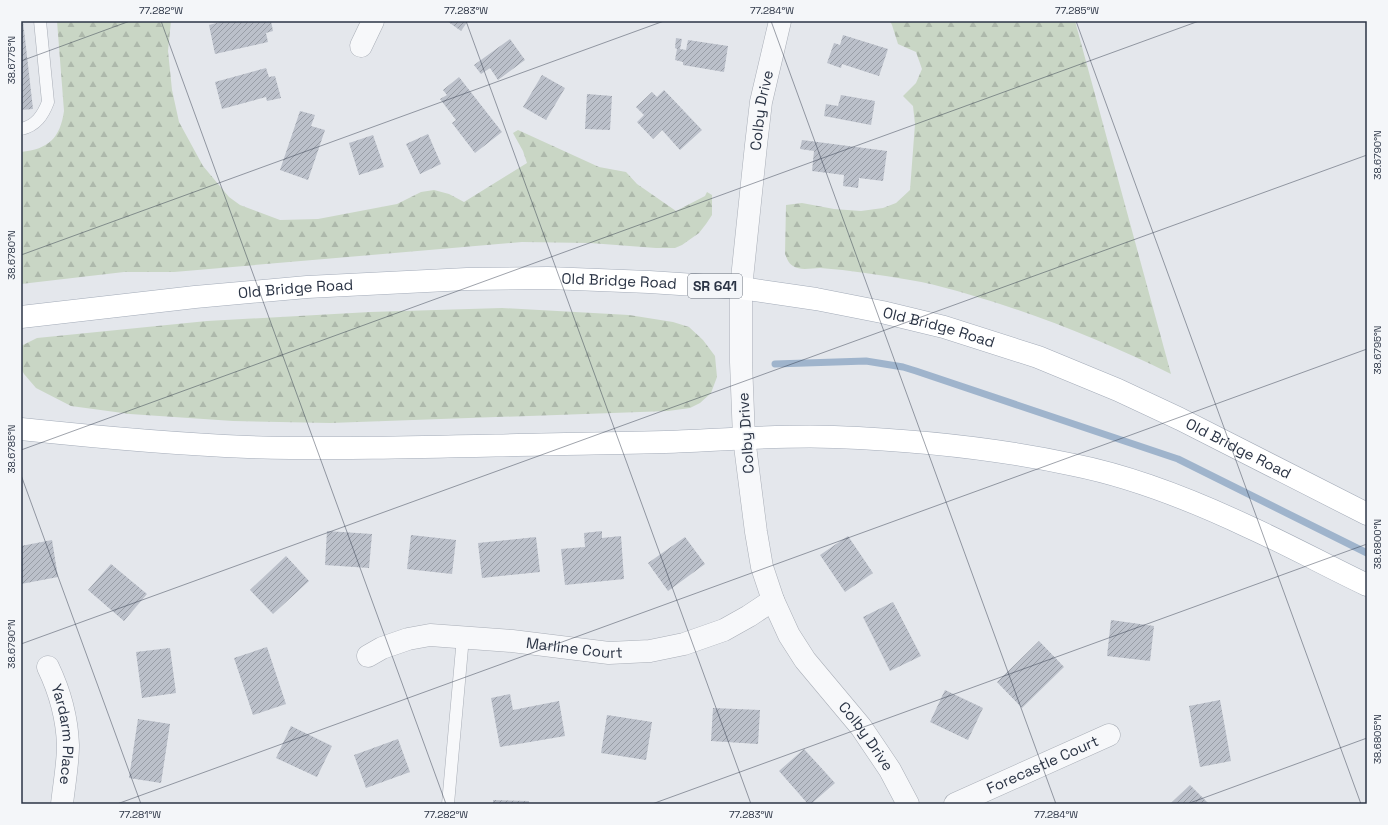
<svg xmlns="http://www.w3.org/2000/svg" width="1388" height="825" viewBox="0 0 1388 825" font-family="'Space Grotesk',sans-serif">
	<style>
		.forest { fill: url(#forest-firs) }
		.lines { fill: none; stroke-linecap: round; stroke-linejoin: round }
		.stream { stroke: #9fb4cc; stroke-width: 7 }
		.building { fill: url(#building-hatch) }
		.service-casing { stroke: #a9aeb7; stroke-width: 13 }
		.minor-casing { stroke: #a9aeb7; stroke-width: 23 }
		.tertiary-casing { stroke: #a9aeb7; stroke-width: 23 }
		.primary-casing { stroke: #a3abb8; stroke-width: 23 }
		.service { stroke: #f7f8fa; stroke-width: 12 }
		.minor { stroke: #f7f8fa; stroke-width: 22 }
		.tertiary { stroke: #f7f8fa; stroke-width: 22 }
		.primary { stroke: #fff; stroke-width: 22 }
		.ticks { fill: none; stroke: #2b3445; stroke-width: 1; stroke-opacity: 0.45 }
		.labels { text-anchor: middle; stroke-width: 3.5; stroke-linejoin: round; paint-order: stroke }
		.shield { fill: #f4f6f9; stroke: #676e7b; stroke-width: 1 }
		.shield-label { font-size: 14px; font-weight: bold; fill: #2b3445 }
		.street-label { font-size: 15px; fill: #2b3445; stroke: #f4f6f9 }
		.neatline { fill: none; stroke: #2b3445; stroke-width: 1.5 }
		.ticks-label { font-size: 10px; text-anchor: middle; fill: #2b3445 }
	</style>
	<defs>
		<pattern id="forest-firs" width="22" height="20" patternUnits="userSpaceOnUse"><rect width="22" height="20" fill="#c9d6c5"/><path d="M5 1l3.5 6h-7zM16 11l3.5 6h-7z" fill="#adb8ab"/></pattern>
		<pattern id="building-hatch" width="6" height="6" patternUnits="userSpaceOnUse"><rect width="6" height="6" fill="#bbc0ca"/><path d="M-1 1l2-2M0 6l6-6M5 7l2-2" fill="none" stroke="#989da6"/></pattern>
	</defs>
	<rect width="100%" height="100%" fill="#e4e7ec"/>
	<path class="forest" d="M57,21H171L168,51L172,90L179,122L203,166L229,197L240,205L280,220L318,219L397,204L421,192L434,190L449,194L464,202L527,163L523,151L513,133L518,130L599,167L626,172L637,184L676,211L705,196L707,192L712,195V215L706,224L699,233L682,245L675,248H656L590,243L522,242L174,272H124L21,284V152C49,149 60,138 64,111Z
		M890,21H1075L1171,374C1116,347 1059,323 1000,304C971,295 940,285 910,280C880,275 850,270 820,268C811,268 801,271 793,266C788,263 787,258 785,254L786,205L802,203L834,209L861,211L883,208L896,203L910,190L915,124L913,106L903,96L916,83L922,69L916,52L898,44L892,25Z
		M502,308L629,315L673,322L689,327L703,340L715,356L717,377L711,393L700,403L690,408L668,411L330,423L233,421L130,414L71,406L36,388L24,374L21,368V346L37,338L207,321L370,312Z"/>
	<g class="lines">
		<path class="stream" d="M775,364L866,361L903,367L916,371L1178,459L1367,553"/>
	</g>
	<path class="building" d="M21,21H23L33,109L21,110Z
		M224,21H271L273,31L266,33L268,42L215,54L209,25Z
		M447,21H468L461,31Z
		M843,35L888,49L879,76L842,64L841,68L827,63L834,43L840,45Z
		M676,38L682,39L680,49L686,50L688,40L728,46L724,72L683,65V62L675,60L677,49L675,48Z
		M510,39L525,60L498,80L490,68L481,74L474,65Z
		M266,68L269,77L275,76L281,98L267,101L266,97L222,109L215,82Z
		M542,75L565,88L546,120L523,107Z
		M459,77L502,132L475,153L452,123L456,120L440,99L447,95L443,90Z
		M664,90L702,130L680,150L662,130L653,139L637,122L644,115L636,107L652,92L657,97Z
		M587,94L612,96L610,130L585,129Z
		M841,95L875,101L871,125L824,116L826,104L838,106Z
		M300,111L315,115L311,126L325,130L308,180L280,170Z
		M428,134L441,164L420,174L406,144Z
		M373,135L384,167L359,175L349,143Z
		M802,140L887,151L883,181L859,178L858,188L843,186L844,175L812,171L814,151L800,149Z
		M327,531L372,534L369,568L325,565Z
		M602,531V538L621,536L624,579L565,585L561,549L585,547L584,533Z
		M411,535L456,540L452,574L407,569Z
		M848,536L873,573L845,592L820,555Z
		M536,537L540,572L482,578L478,543Z
		M685,537L705,564L668,591L648,563Z
		M52,540L58,577L21,584V546Z
		M286,556L309,581L273,614L250,590Z
		M111,564L147,594L124,621L88,590Z
		M893,602L921,656L890,671L863,617Z
		M1111,620L1154,626L1150,661L1107,656Z
		M1039,641L1064,667L1022,708L997,682Z
		M267,647L286,704L253,715L234,658Z
		M170,648L176,693L142,698L136,652Z
		M945,690L983,708L968,740L930,722Z
		M510,694L513,710L559,701L565,736L500,747L491,698Z
		M1220,700L1231,761L1200,767L1189,706Z
		M713,708L760,710L758,744L711,741Z
		M607,715L652,722L646,760L601,753Z
		M138,719L170,724L161,783L129,778Z
		M291,726L332,746L317,777L276,758Z
		M398,739L410,772L366,788L354,755Z
		M804,749L835,783L811,804H808L779,771Z
		M1190,785L1209,804H1170Z
		M493,800L529,801V804H493Z"/>
	<g class="lines">
		<g class="service-casing">
			<path id="service" d="M21,129C36,126 43,115 48,102L40,21
				M448,804L463,637"/>
		</g>
		<g class="minor-casing">
			<g id="minor">
				<path d="M361,46L373,21"/>
				<path id="s1" d="M744,438L756,532L762,567L773,600L789,635L805,660L861,727L890,770L908,804"/>
				<path id="s2" d="M368,656L382,648L408,639L430,635L512,641L609,653L650,651L684,644L724,630L749,616L773,600"/>
				<path id="s3" d="M48,667C60,692 67,717 68,745C68,764 64,785 62,804"/>
				<path id="s4" d="M955,804L1109,735"/>
			</g>
		</g>
		<g class="tertiary-casing">
			<g id="tertiary">
				<path id="s5" d="M744,438L741,362V288L756,145L761,102L780,21"/>
			</g>
		</g>
		<g class="primary-casing">
			<g id="primary">
				<path id="s6" d="M21,317L195,297L307,287L467,279L548,278L649,282L741,288L816,299L882,312L944,327L1038,357L1118,390L1180,419L1367,514"/>
				<path d="M21,429C97,437 172,444 248,447C354,450 460,446 565,444C607,443 648,443 690,441C738,439 786,435 834,437C915,440 995,448 1074,465C1134,477 1194,501 1249,527C1289,545 1327,566 1367,585"/>
			</g>
		</g>
		<use href="#service" class="service"/>
		<use href="#minor" class="minor"/>
		<use href="#tertiary" class="tertiary"/>
		<use href="#primary" class="primary"/>
	</g>
	<path class="ticks" d="M161,21L446,804M466,21L751,804M771,21L1056,804M1076,21L1361,804M21,61L130,21M21,255L664,21M21,450L1199,21M21,475L141,804M21,644L1367,155M117,804L1367,349M652,804L1367,544M1187,804L1367,738"/>
	<g class="labels">
		<rect class="shield" x="688" y="274" width="54" height="24" rx="3"/>
		<g class="shield-label">
			<text x="715" y="291">SR 641</text>
		</g>
		<g class="street-label">
			<text dy="5" stroke="none"><textPath href="#s5" startOffset="329">Colby Drive</textPath></text>
			<text dy="5" stroke="none"><textPath href="#s6" startOffset="600">Old Bridge Road</textPath></text>
			<text dy="5" stroke="none"><textPath href="#s6" startOffset="276">Old Bridge Road</textPath></text>
			<text dy="5" stroke="none"><textPath href="#s6" startOffset="924">Old Bridge Road</textPath></text>
			<text transform="translate(746 433) rotate(-94)" y="5">Colby Drive</text>
			<text dy="5" stroke="none"><textPath href="#s6" startOffset="1248">Old Bridge Road</textPath></text>
			<text dy="5" stroke="none"><textPath href="#s2" startOffset="211">Marline Court</textPath></text>
			<text dy="5" stroke="none"><textPath href="#s3" startOffset="70">Yardarm Place</textPath></text>
			<text dy="5" stroke="none"><textPath href="#s1" startOffset="331">Colby Drive</textPath></text>
			<text dy="5" stroke="none"><textPath href="#s4" startOffset="96">Forecastle Court</textPath></text>
		</g>
	</g>
	<rect width="1388" height="825" fill="none" stroke="#f4f6f9" stroke-width="44"/>
	<rect x="22" y="22" width="1344" height="781" class="neatline"/>
	<g class="ticks-label">
		<text x="161" y="14">77.282°W</text>
		<text x="466" y="14">77.283°W</text>
		<text x="772" y="14">77.284°W</text>
		<text x="1077" y="14">77.285°W</text>
		<text transform="translate(11 60) rotate(-90)" y="4">38.6775°N</text>
		<text transform="translate(1377 155) rotate(-90)" y="4">38.6790°N</text>
		<text transform="translate(11 255) rotate(-90)" y="4">38.6780°N</text>
		<text transform="translate(1377 350) rotate(-90)" y="4">38.6795°N</text>
		<text transform="translate(11 449) rotate(-90)" y="4">38.6785°N</text>
		<text transform="translate(1377 544) rotate(-90)" y="4">38.6800°N</text>
		<text transform="translate(11 644) rotate(-90)" y="4">38.6790°N</text>
		<text transform="translate(1377 739) rotate(-90)" y="4">38.6805°N</text>
		<text x="140" y="818">77.281°W</text>
		<text x="446" y="818">77.282°W</text>
		<text x="751" y="818">77.283°W</text>
		<text x="1056" y="818">77.284°W</text>
	</g>
</svg>
